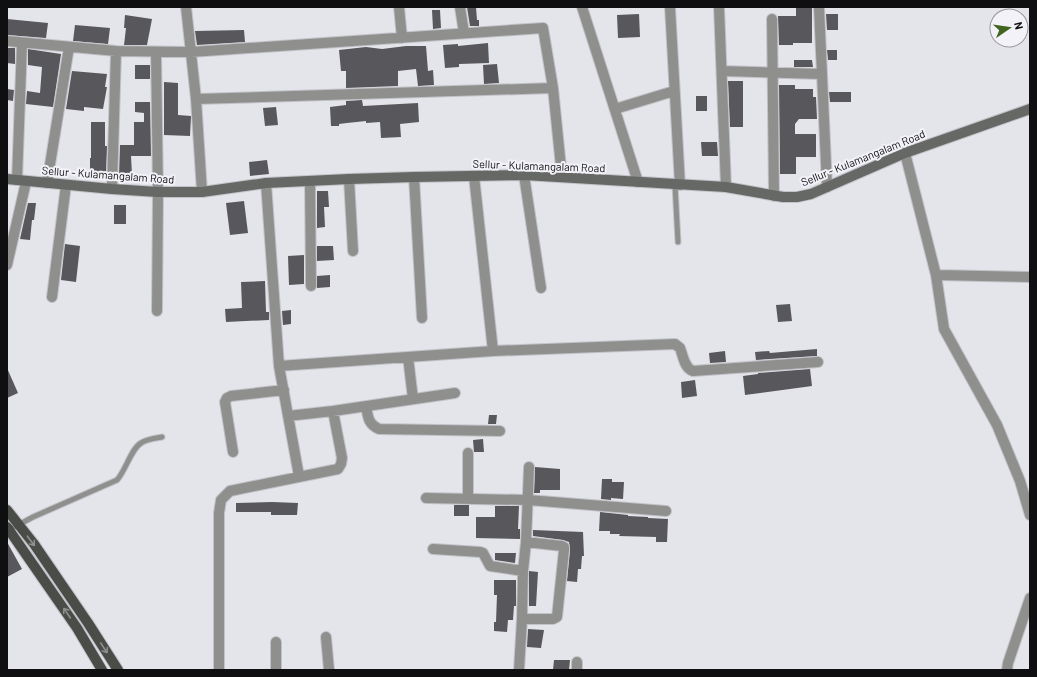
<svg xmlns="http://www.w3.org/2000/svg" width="1037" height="677" viewBox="0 0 1037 677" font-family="Barlow,sans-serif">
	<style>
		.building { fill: #57575c }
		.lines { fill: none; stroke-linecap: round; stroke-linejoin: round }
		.service-casing { stroke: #c2c3c8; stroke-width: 7 }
		.minor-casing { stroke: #c2c3c8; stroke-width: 12 }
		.secondary-casing { stroke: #c2c3c8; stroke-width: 12 }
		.primary-casing { stroke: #c2c3c8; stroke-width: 12 }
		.service { stroke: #8f908e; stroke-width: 5 }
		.minor { stroke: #8f908e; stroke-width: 10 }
		.secondary { stroke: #666865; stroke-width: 10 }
		.primary { stroke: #4a4c48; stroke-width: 10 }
		.oneway { stroke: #8d8e8e }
		.labels { text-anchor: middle; stroke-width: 4; stroke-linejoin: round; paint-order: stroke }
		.street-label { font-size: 11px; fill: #0f0f11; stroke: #f2f2f8 }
	</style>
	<rect width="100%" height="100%" fill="#e4e5eb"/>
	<path class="building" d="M467,7H476L477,20H479V26H470Z
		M796,8H812V43H793V45H779L778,16H796Z
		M432,10H440L441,28L433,29Z
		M639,14L640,37L618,38L617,15Z
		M826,14H838V30H827Z
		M125,15L152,19L147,45H124L126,28H124Z
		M7,19L48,23L46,38L7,35Z
		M75,25L110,28L108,44L73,41Z
		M244,30L245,42L197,45L195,31Z
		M488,43L489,63L459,64V67L445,68L443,45L458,44V46Z
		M406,46H426L428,71L433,70L434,85L418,86L416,69L398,71V86L346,88V71H341L339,50L366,47L382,49Z
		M7,48H15V64L7,63Z
		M28,49L61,54L53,107L26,104L27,91L40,93L42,67L28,65Z
		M827,50H837V60H828Z
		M794,60H812L813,67H794Z
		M497,64L499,83L484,84L483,65Z
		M135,65H150V79H135Z
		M72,71L107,74L105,87H107L103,109L84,107V111L66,109Z
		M728,81H743V127H730Z
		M164,82L178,83V115L191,116L190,136L164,135Z
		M779,85H795V89H813V97H816L817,119H799L795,124V134H816V157H796V174H780Z
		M7,89L14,90L13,101L7,100Z
		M829,92H851V102H830Z
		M696,96H707V111H696Z
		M362,100L363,106L418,103L419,122L400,124L401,137L381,138L380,122L366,123V121L347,123L339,124V126H331L330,107L346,105V101Z
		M135,102H150L151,156H131L132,175L119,176L120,145H134V122H144V113L135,112Z
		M276,107L278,125L265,126L263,108Z
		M91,122H105V146H107L106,175H90V158H91Z
		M701,142H717L718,156H702Z
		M267,160L269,174L250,176L249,162Z
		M317,191H328L329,207H324L325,227L317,228Z
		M244,201L248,233L230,235L226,203Z
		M28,203H36L34,220H32L30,240L20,239Z
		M114,205H126V224H114Z
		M65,244L80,246L76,282L61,280Z
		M317,246H333L334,260L317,261Z
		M304,255V284L289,285L288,256Z
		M330,275V287L317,288V276Z
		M265,281L266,312H269V320L226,322L225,309L242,308L241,282Z
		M790,304L792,321L778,322L776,305Z
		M291,310V324L283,325L282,311Z
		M817,349V356L756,360L755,352L769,351L770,353Z
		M725,351L726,362L710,363L709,353Z
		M7,368L18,393L7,398Z
		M810,369L812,386L745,395L743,376L758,374V373Z
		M695,380L697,396L682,398L681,382Z
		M489,415H497L496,424H488Z
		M483,439L484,452H474L473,440Z
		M535,467L560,469V490H540V493H534Z
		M602,479H612V482H624L623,499L611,498V500L601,499Z
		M272,502L298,503L297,515H271V512H236V503Z
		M454,505H469V516H454Z
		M495,506H519L518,529H520V539L476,538V517H495Z
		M600,512L628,515V516L648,517V518L668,519L667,542H656V537L619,536L620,534H610V531H599Z
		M533,530L583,532L584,556H582L581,569H578L577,582L567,581L570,550L569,542L563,540L533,536Z
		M7,542L22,569L7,577Z
		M495,553H516L515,563L495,560Z
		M529,571L538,572L536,606H529Z
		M494,580H516V606H514L513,620H508L507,632L494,631V622H496L497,595H494Z
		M528,629L544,630L541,648L527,647Z
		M554,660H570L569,670H553Z"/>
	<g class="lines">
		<g class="service-casing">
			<path id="service" d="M675,185L678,242
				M9,530L33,517L117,480C126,470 131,449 141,443C146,439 156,438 162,437"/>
		</g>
		<g class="minor-casing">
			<path id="minor" d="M186,7L196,99L202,192
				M399,7L402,38
				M460,7L464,33
				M582,7L638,182
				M670,7L680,185
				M719,7L726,187
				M819,7L827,187
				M772,19L774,196
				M7,41L116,51L191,52L543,28L553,88
				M156,52L158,192L157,311
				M722,71L821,74
				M196,99L553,88L562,177
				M615,109L674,91
				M905,153L936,275L944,329L997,425L1020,481L1030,515
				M524,175L541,288
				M414,177L422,318
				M349,179L353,251
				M17,180L22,43
				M310,181L311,286
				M47,183L69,47
				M266,183L279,366L493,351L474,176
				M112,189L116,51
				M7,265L26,182
				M936,275L1030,277
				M52,297L66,185
				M493,351L675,344L680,348C683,355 684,368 693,371L818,362
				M408,357L413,399
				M279,366L299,476
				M366,406C368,417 368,424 379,429L500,431
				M288,416L333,411L455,393
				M233,452L225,402L227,398L231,396L284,390
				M426,498L528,500L666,511
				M468,498V453
				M433,549L480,552L483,553L490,566L523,571
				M522,619H553L557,617L564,550V547L562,546L526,542
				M326,637L329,670
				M219,670V513L221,500L230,491L338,469L341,464L342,458L333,411
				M276,670V642
				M519,670L522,619L523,571L526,542L529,467
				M577,670V662
				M1007,670L1008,663L1030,598"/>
		</g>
		<g class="secondary-casing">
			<path id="secondary" d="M7,179L112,189L158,192H202L266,183L349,179L414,177L524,175L726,187L783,197H797L811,194L905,153L1030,109"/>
		</g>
		<g class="primary-casing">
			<path id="primary" d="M7,510L34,544L88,623L118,670
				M7,527L77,628L102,670"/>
		</g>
		<use href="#service" class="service"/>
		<use href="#minor" class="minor"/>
		<use href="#secondary" class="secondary"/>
		<use href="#primary" class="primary"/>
	</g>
	<defs><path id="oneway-shaft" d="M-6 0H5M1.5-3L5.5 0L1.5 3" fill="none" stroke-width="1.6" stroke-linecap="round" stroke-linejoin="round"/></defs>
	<g class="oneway">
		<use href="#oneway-shaft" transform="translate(31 541) rotate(53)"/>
		<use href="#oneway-shaft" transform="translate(67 613) rotate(-124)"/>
		<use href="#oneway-shaft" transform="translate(104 648) rotate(57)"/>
	</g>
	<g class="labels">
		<g class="street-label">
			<text transform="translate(863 158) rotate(-22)" y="4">Sellur - Kulamangalam Road</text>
			<text transform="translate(539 166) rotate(2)" y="4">Sellur - Kulamangalam Road</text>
			<text transform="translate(108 175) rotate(4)" y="4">Sellur - Kulamangalam Road</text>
		</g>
	</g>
	<rect width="1037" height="677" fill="none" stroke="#0f0f11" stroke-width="16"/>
	<g transform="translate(1009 28) rotate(77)"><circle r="19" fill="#f2f2f8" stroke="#97979c"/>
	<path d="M0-3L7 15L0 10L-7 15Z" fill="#41651e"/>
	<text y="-6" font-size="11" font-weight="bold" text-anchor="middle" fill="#0f0f11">N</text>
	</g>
</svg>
